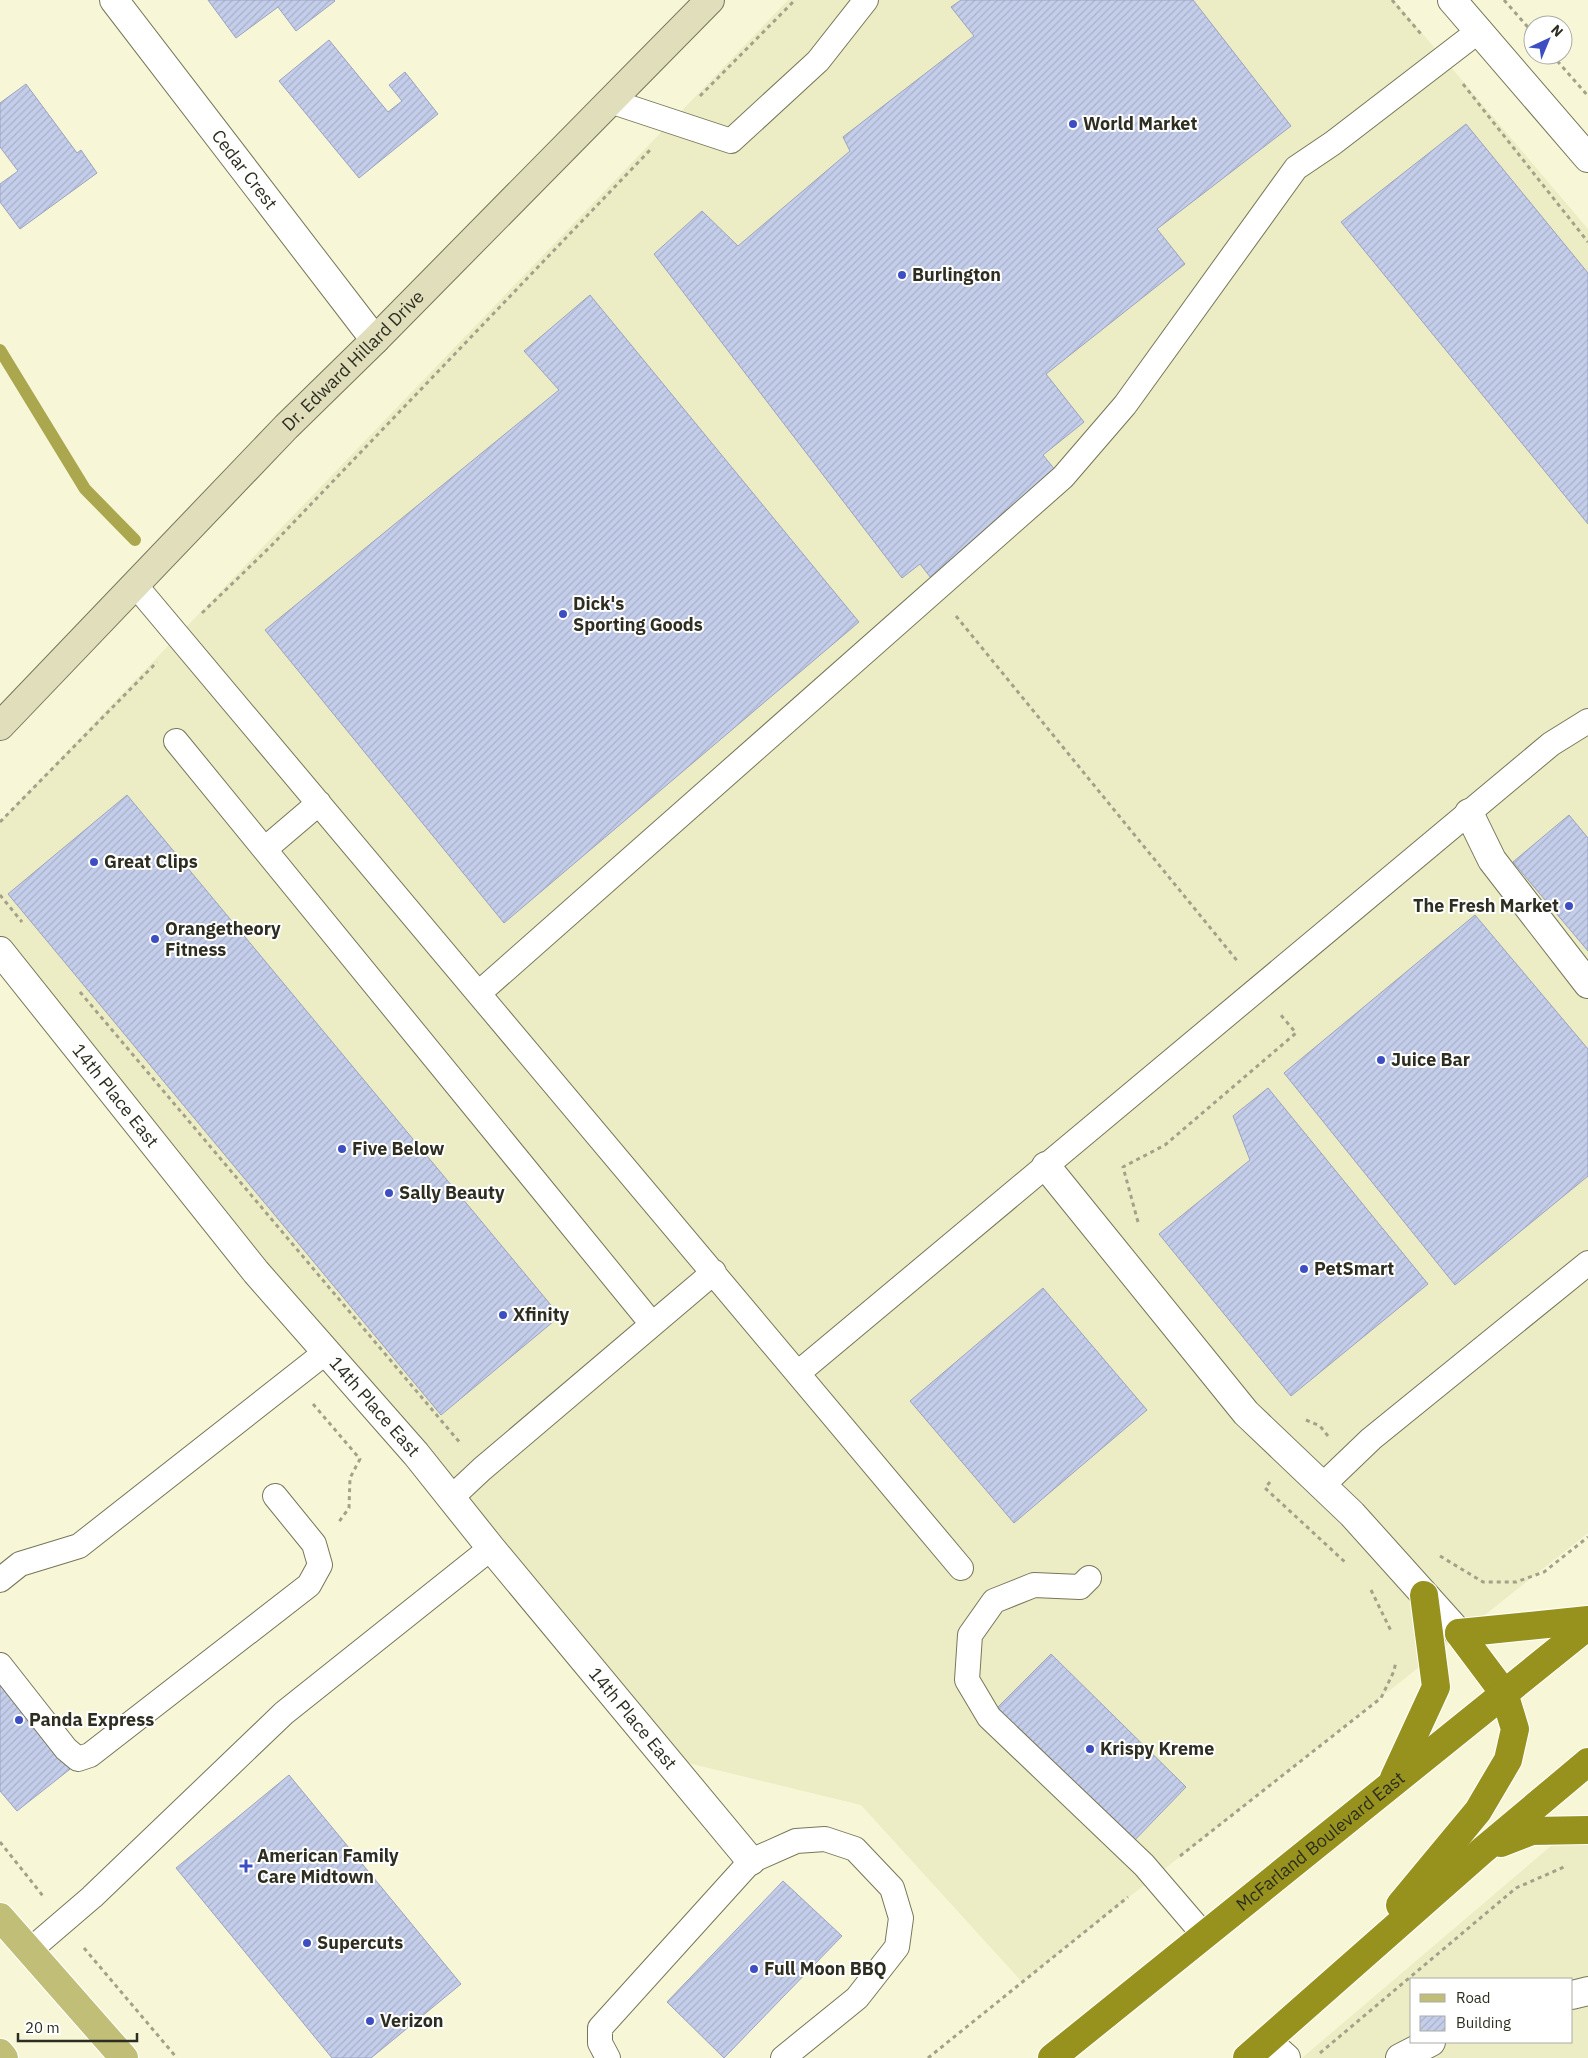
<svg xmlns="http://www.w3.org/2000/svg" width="1588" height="2058" viewBox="0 0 1588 2058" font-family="'IBM Plex Sans',sans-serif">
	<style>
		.built { fill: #ececc5; fill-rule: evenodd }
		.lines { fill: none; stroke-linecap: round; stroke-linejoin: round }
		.stream { stroke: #aba74e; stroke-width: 12 }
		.building { fill: url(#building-hatch); stroke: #9ba3bf }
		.lane-casing { stroke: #77765a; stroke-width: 26 }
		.street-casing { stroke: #77765a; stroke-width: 30 }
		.secondary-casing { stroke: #77765a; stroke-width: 30 }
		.primary-casing { stroke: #fff; stroke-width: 30 }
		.highway-casing { stroke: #fff; stroke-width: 30 }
		.path { stroke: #a2a28a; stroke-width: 3; stroke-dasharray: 4 4; stroke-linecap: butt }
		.lane { stroke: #fff; stroke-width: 24 }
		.street { stroke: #fff; stroke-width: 28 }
		.secondary { stroke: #e0debb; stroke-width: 28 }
		.primary { stroke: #c1be77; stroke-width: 28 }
		.highway { stroke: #97921d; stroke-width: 28 }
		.poi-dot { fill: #3c4ec1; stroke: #fff; stroke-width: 2 }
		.labels { text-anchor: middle; stroke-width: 4; stroke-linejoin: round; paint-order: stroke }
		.poi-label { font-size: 18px; font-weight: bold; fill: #2d2d21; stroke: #fff; text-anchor: start }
		.street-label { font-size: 18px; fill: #2d2d21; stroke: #fff }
	</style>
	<defs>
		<pattern id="building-hatch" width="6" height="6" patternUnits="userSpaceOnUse" patternTransform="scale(1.25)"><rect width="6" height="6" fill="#c4ceeb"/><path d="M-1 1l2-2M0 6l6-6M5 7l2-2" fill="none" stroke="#a9b1c9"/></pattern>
	</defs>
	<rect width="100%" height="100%" fill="#f7f7d7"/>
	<path class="built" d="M788,0H1394L1588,229V1533L1022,1982L861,1805L659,1756L0,951V821Z
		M1571,1829L1588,1845V2058H1302ZM1412,1979H1572V2042H1412Z"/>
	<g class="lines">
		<path class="stream" d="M0,350L85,489L135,540"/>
	</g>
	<path class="building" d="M208,0H334L335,1L296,31L278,7L236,38Z
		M961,0H1193L1291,126L1157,229L1185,264L1046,374L1084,422L1043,455L1060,476L931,578L920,564L902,578L654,254L702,211L738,246L850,151L843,137L974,36L951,7Z
		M329,40L388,112L402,101L389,85L405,72L438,114L359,178L279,81Z
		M26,84L77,153L81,150L97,173L20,229L0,202V184L18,171L0,147V103Z
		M1466,124L1588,273V524L1341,222Z
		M590,295L859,622L504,923L265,630L559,390L524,351Z
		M127,795L560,1316L441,1415L8,894Z
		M1569,815L1588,838V951L1513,862Z
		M1475,915L1588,1049V1176L1455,1285L1284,1073Z
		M1268,1088L1428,1284L1291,1396L1159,1234L1250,1160L1233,1116Z
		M1043,1288L1147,1410L1014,1523L910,1401Z
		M1051,1654L1186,1787L1130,1845L994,1711Z
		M0,1674L74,1766L17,1811L0,1791Z
		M289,1775L461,1984L371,2058H332L176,1868Z
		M783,1881L842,1936L724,2058L667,2002Z"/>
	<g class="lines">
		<g class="lane-casing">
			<path id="lane" d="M610,101L731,141L818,61L866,0
				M136,586L961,1568
				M176,741L652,1324
				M265,849L319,803
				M479,993L1063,477L1125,405L1296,168L1333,143L1480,30
				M798,1373L1551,744L1588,721
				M1322,1486L1371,1439L1588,1263
				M451,1498L482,1469L714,1272
				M1089,1578L1080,1587L1034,1585L994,1601L970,1635L967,1680L989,1717L1144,1865L1204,1935
				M0,1580L20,1564L79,1546L326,1352
				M0,1665L66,1749L78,1759L90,1755L309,1585L320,1565L314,1544L275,1496
				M29,1951L92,1897L284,1713L491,1548
				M608,2058L600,2043V2028L751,1861L796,1841L825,1839L855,1849L892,1888L901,1918L897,1947L857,1998L783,2058"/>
		</g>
		<g class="street-casing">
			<g id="street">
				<path id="s1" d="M114,0L375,340"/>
				<path d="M1452,0L1588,158"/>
				<path d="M1469,813L1492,860L1588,984"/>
				<path id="s2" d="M0,951L256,1272L416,1454L491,1548L751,1861"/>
				<path d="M1046,1166L1246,1413L1352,1514L1459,1633"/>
				<path d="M1572,1995L1588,1991"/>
				<path d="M1267,2041L1286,2058"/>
				<path d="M1400,2058L1431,2042"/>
			</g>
		</g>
		<g class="secondary-casing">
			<g id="secondary">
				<path id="s3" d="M0,726L286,427L375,340L710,0"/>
			</g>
		</g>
		<g class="primary-casing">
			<path id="primary" d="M0,1917L124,2058
				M0,2053L4,2058"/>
		</g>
		<g class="highway-casing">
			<g id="highway">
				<path d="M1459,1633L1588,1620"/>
				<path d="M1394,1778L1436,1687L1424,1595"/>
				<path d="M1501,1843L1532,1831L1588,1830"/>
				<path d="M1400,1905L1478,1811L1508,1760L1515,1729L1504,1693L1459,1633"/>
				<path id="s4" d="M1052,2058L1588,1626"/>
				<path d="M1247,2058L1483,1850L1588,1762"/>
			</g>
		</g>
		<path class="path" d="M1392,0L1421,34
			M1504,0L1533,33
			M1552,55L1588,96
			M1463,84L1588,242
			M700,96L795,0
			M202,613L271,546L651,149
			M956,616L1239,963
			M0,822L157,662
			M0,895L22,922
			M80,992L461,1444
			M1138,1222L1123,1167L1165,1145L1296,1033L1280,1014
			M313,1404L360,1459L350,1478L349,1508L338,1523
			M1306,1420L1320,1426L1328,1436
			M1270,1482L1265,1488L1346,1563
			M1440,1556L1483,1582H1516L1544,1572L1588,1537
			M1371,1590L1392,1633
			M0,1842L43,1896
			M1180,1856L1381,1698L1394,1671L1396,1661
			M84,1948L177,2058
			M1320,2053L1516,1888L1564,1867
			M928,2058L1128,1897"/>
		<use href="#lane" class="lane"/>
		<use href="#street" class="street"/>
		<use href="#secondary" class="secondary"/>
		<use href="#primary" class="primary"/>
		<use href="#highway" class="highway"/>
	</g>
	<g class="poi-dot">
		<circle cx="1073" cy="124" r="5"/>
		<circle cx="902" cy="275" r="5"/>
		<circle cx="563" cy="614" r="5"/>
		<circle cx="94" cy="862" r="5"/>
		<circle cx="1569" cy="906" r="5"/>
		<circle cx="155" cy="939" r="5"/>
		<circle cx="1381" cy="1060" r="5"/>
		<circle cx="342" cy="1149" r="5"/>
		<circle cx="389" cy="1193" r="5"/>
		<circle cx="1304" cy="1269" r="5"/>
		<circle cx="503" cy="1315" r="5"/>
		<circle cx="19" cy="1720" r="5"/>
		<circle cx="1090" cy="1749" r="5"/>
		<path d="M243.5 1858.5h5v5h5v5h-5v5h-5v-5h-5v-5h5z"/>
		<circle cx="307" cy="1943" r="5"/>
		<circle cx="754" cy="1969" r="5"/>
		<circle cx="370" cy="2021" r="5"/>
	</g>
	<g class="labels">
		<g class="poi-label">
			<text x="1083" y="130">World Market</text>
			<text x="912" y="281">Burlington</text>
			<text x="573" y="610">Dick's<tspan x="573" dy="21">Sporting Goods</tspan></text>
			<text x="104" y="868">Great Clips</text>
			<text x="1559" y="912" text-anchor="end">The Fresh Market</text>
			<text x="165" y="935">Orangetheory<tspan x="165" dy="21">Fitness</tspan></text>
			<text x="1391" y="1066">Juice Bar</text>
			<text x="352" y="1155">Five Below</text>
			<text x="399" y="1199">Sally Beauty</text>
			<text x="1314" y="1275">PetSmart</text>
			<text x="513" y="1321">Xfinity</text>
			<text x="29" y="1726">Panda Express</text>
			<text x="1100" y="1755">Krispy Kreme</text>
			<text x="257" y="1862">American Family<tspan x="257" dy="21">Care Midtown</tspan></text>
			<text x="317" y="1949">Supercuts</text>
			<text x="764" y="1975">Full Moon BBQ</text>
			<text x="380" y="2027">Verizon</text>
		</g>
		<g class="street-label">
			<text dy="6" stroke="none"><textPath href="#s1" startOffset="214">Cedar Crest</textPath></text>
			<text dy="6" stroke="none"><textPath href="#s3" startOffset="508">Dr. Edward Hillard Drive</textPath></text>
			<text dy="6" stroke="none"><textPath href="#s2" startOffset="185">14th Place East</textPath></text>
			<text dy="6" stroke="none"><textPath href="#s2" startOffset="590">14th Place East</textPath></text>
			<text dy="6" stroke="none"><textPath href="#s2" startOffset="995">14th Place East</textPath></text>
			<text dy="6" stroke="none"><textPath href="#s4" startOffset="345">McFarland Boulevard East</textPath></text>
		</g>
	</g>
	<rect x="1410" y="1978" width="162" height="65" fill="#ffffff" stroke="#ababa6"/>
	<rect x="1420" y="1994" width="25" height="8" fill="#c1be77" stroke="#ababa6"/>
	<text x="1456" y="2003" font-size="15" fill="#2d2d21">Road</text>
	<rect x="1420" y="2016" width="25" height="15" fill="url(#building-hatch)" stroke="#ababa6"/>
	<text x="1456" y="2028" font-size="15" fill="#2d2d21">Building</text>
	<g transform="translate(1548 40) rotate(44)"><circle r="24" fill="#ffffff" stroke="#ababa6"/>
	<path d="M0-4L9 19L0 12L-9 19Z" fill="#3c4ec1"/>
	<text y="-8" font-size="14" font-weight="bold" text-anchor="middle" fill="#2d2d21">N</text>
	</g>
	<path d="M18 2033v8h119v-8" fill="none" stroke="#2d2d21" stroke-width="2.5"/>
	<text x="25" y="2033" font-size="15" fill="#2d2d21" stroke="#ffffff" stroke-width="4" paint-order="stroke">20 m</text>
</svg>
